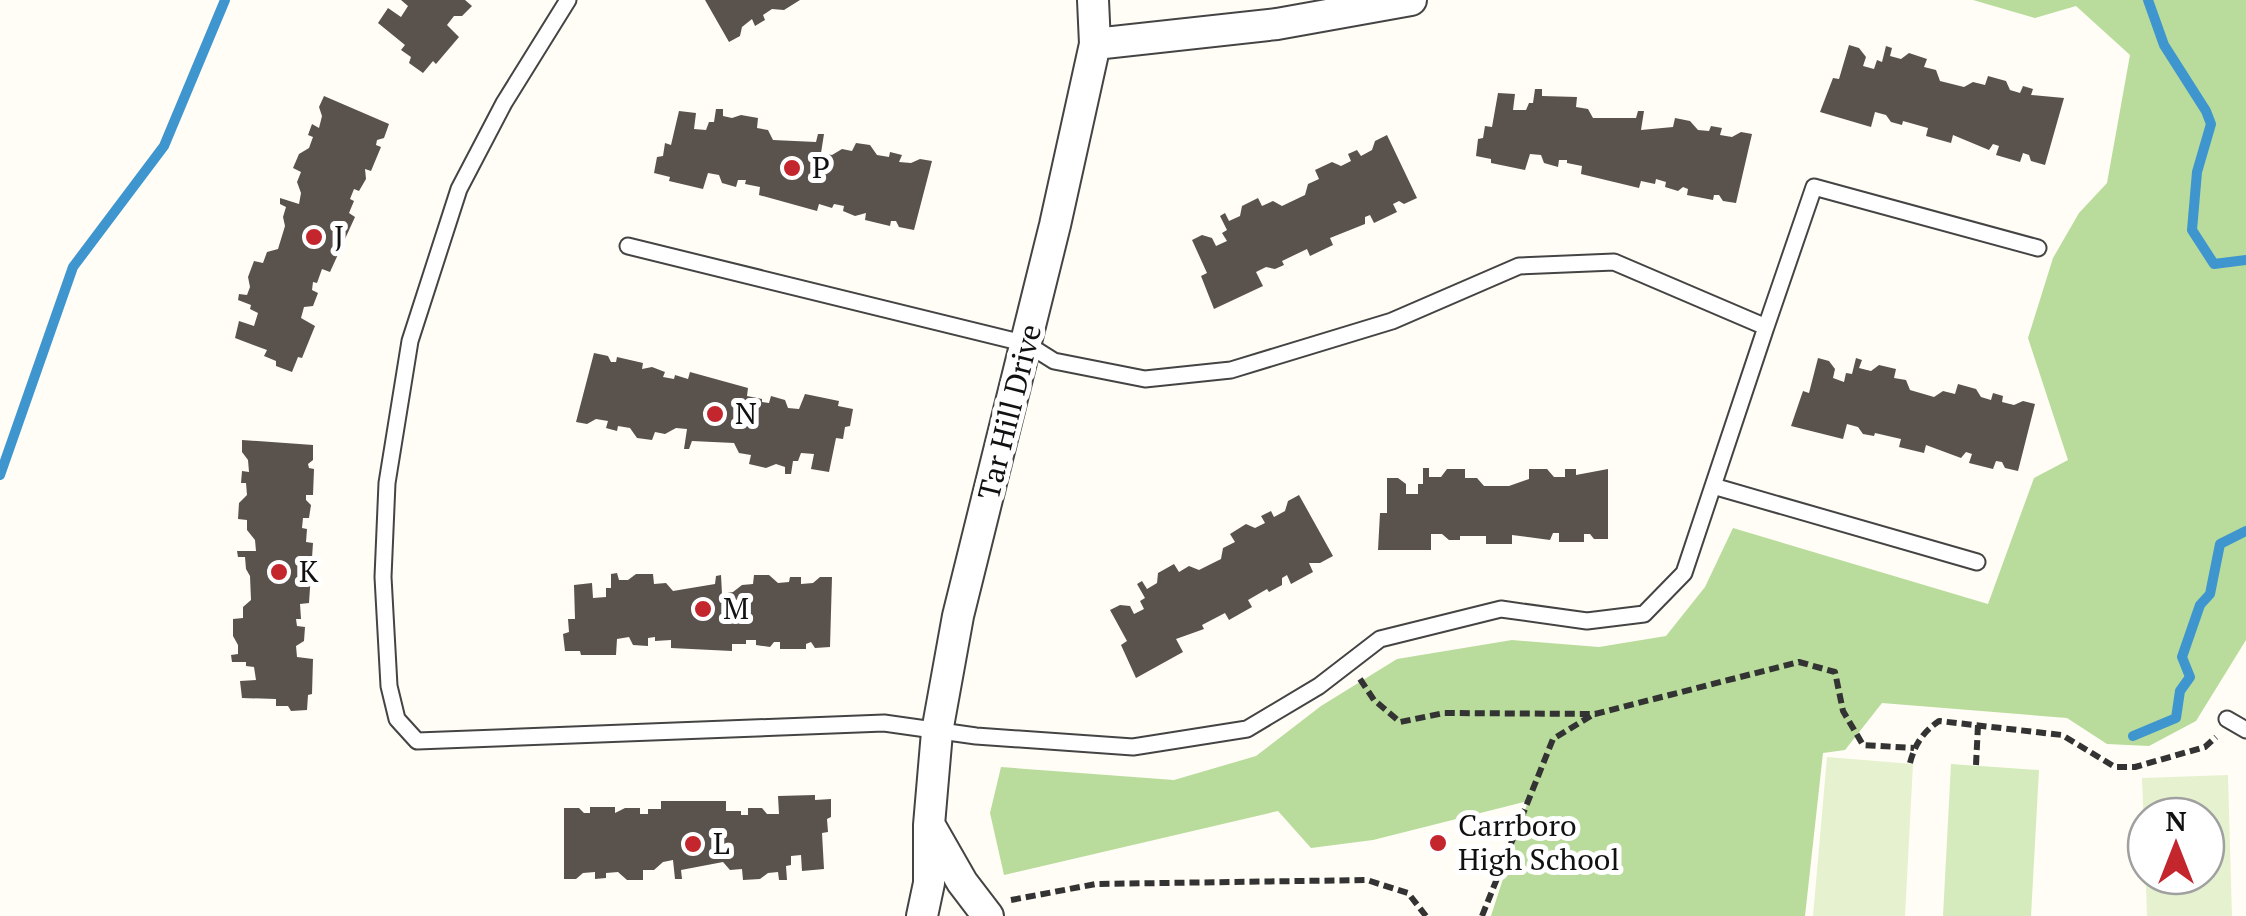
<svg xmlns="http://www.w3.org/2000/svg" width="2246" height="916" viewBox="0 0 2246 916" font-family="'PT Serif',serif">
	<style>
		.green { fill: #d5ebbd }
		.forest { fill: #b9dc9c }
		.pitch { fill: #e6f2cf; fill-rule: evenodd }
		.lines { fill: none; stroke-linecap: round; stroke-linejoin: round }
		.stream { stroke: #3f96cf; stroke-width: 10 }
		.building { fill: #5a524d }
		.lane-casing { stroke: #444; stroke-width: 19 }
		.street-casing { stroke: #444; stroke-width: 34 }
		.path { stroke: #333; stroke-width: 6; stroke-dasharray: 10 5; stroke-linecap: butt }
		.lane { stroke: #fff; stroke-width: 15 }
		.street { stroke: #fff; stroke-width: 30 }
		.poi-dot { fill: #c4262e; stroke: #fff; stroke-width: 4 }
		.labels { text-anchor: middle; stroke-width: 10; stroke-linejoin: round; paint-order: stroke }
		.poi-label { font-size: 30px; fill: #111; stroke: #fff; text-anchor: start }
		.street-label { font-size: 30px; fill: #111; stroke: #fff }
	</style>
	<rect width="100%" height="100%" fill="#fffdf5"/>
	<path class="green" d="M1951,764L2039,770L2031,916H1943Z"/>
	<path class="forest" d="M1973,0H2246V640L2196,721L2149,746L2107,744L2067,718L1882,703L1845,750L1823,753L1805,916H1491L1528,801L1373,840L1311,848L1278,811L1004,875L990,813L1001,767L1174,780L1256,756L1321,706L1397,659L1512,640L1599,647L1666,636L1705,587L1733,528L1988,604L2034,478L2068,460L2028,338L2053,258L2079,213L2107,183L2130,55L2076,6L2035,18Z"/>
	<path class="pitch" d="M1827,757L1913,764L1905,916H1813Z
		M2228,775L2232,916H2147L2142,778ZM2206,816V876H2146V816Z"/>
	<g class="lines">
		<path class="stream" d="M2148,0L2164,45L2206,111L2211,124L2197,172L2192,230L2214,264L2246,260
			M0,475L73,267L164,146L225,0
			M2133,736L2176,718L2180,691L2190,677L2182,657L2200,605L2210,594L2220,544L2246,531"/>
	</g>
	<path class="building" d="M401,0H465L472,6L462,16H454L447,25L459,37L436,64L433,61L423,73L409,63L411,57L401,50L405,45L378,23L388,8L401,17L408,6Z
		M705,0H800L784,10L772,9L763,15L765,20L755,26L752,19L742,27L740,36L729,42Z
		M1849,45L1859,48L1866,57L1863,66L1874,69L1877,60L1882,62L1886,46L1892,48L1890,56L1901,59L1909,53L1927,59L1924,67L1936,70L1940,81L1964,87L1973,82L1985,85L1988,76L2006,81L2010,90L2020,93L2023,86L2033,89L2031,95L2064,98L2045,165L2031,161L2029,155L2023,153L2020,162L1996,155L1999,146L1993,144L1989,150L1953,135L1951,143L1926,136L1928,128L1903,121L1902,125L1891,122L1886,115L1875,112L1871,127L1820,112L1833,78L1839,79Z
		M1535,89H1542V96L1577,97L1576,107L1588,109L1593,118H1636L1638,111H1644L1641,130L1673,127L1675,118L1690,121L1698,130L1709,131L1711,126L1722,128L1720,135L1732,137L1741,132L1752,134L1736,203L1723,201L1719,195H1714L1713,200L1687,195L1688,189L1683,187L1678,191L1665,187L1666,182L1656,179L1655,184L1641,181L1639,188L1581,174L1582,166L1567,163V160H1559L1558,167L1544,163L1541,155L1530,154L1525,170L1491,163V159L1476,156L1478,139L1483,138L1485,126L1492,127L1498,93L1515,94L1513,110H1526L1529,103H1533Z
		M324,96L389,124L384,138L377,140L376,145L381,147L371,171L365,169L366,179L359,191L354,189L350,199L354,201L349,213L355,217L330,272L322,269L317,283L313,282L312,290L318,293L313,306L304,307L301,318L315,326L302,358L298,357L292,372L276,366V361L264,356L267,350L235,338L239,321L254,326L258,313L250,309L251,305L238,300L239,294L247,295L250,287L248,277L254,261L263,263L267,252L278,249L285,226L283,217L286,207L280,204V198L299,204L301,193L297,182L301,172L293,168L299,154L309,148L313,137L308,135L312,124L319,128L322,116L319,107Z
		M716,109H723V116L732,118L741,115L758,118L757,128L768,130L773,140L816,142L818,134H824L821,153L832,155L842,149L852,151L856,143L870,145L877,155L889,157L890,152L902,155L899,162L911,163L920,159L932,161L914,230L899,227L896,221H891L890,226L865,220L866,213L855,216L843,211L844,206L834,204L832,208L819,204L817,211L759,195L760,187L745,184L746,180H738L736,187L722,183L719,175L708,173L703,189L669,181L670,177L654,173L657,157L663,156L665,143L671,145L679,111L696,113L694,129L706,130L709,122H714Z
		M1387,135L1417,198L1404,204L1399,201L1393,204L1397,212L1374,223L1370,215L1365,217V224L1330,238L1333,245L1310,256L1307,249L1282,261L1284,265L1275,269L1266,267L1256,272L1263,286L1214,309L1201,276L1207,273L1192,240L1202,235L1212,238L1216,246L1227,241L1222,233L1227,230L1220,216L1225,213L1229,221L1240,216L1242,206L1258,198L1262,206L1273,201L1282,206L1305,195L1308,184L1319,179L1315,170L1332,162L1341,166L1351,161L1348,154L1357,150L1361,156L1372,150L1375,141Z
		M594,353L608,356L611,362H616L617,357L643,363L642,369L652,367L665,372L663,377L674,379L675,375L688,379L690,372L748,388L747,396L762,399V402L769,403L771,396L785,400L788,408L799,409L805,394L839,401L838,406L853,409L850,426L845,427L843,439L836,438L829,472L811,469L814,454L801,453L798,461H793L791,474H785V467L776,464L766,468L749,464L751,455L739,453L734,443L692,441L689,449H684L687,429L676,428L665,434L655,432L652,440L637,438L630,428L618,426L617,431L606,428L608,421L596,419L587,424L576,422Z
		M1818,358L1829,361L1835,369L1833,378L1844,382L1846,373L1852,374L1856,358L1862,360L1859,368L1871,371L1879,365L1896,369L1894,378L1906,380L1910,390L1934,397L1943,391L1955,394L1958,384L1976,389L1981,397L1991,400L1993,393L2003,396L2002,402L2014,405L2023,401L2035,404L2018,471L2005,468L2002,462L1996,461L1993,469L1969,463L1972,454L1966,452L1961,458L1926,445L1924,453L1899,447L1901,439L1875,433L1874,436L1863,434L1858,427L1847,424L1843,439L1791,426L1803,391L1809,393Z
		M242,440L313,445V460L308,464L309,468L314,469L313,495H306V500L311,505L309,518H303L302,528L307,529L306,542L313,543L309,603L300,604L301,619H296L297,626L305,627L304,641L296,646L297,657L313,659L312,694L308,695L307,710L291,711L288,706H276V699L242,698L240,681L256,680L254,667L246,666V662H232L231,655L238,654V645L233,636V619L243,618V607L251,600L250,576L246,569L245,557H238L237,551H256L255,540L247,530V520L238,519L239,503L247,495L246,483H241L242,471L249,472L248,460L242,452Z
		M1423,468H1429V477H1441L1447,469H1465V478H1477L1484,486H1509L1529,479V469H1547L1554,477H1565V469H1576V475L1608,469V539H1594L1590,534H1584V542H1559V533H1553L1550,540L1512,535V544H1486V536H1460V540H1449L1442,534H1431V550H1378L1380,513H1387V478H1398L1406,484V494H1418V484H1423Z
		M1299,495L1333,556L1320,563H1309L1313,572L1291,584L1287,575L1282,578V585L1269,592L1267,589L1248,600L1252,607L1229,620L1225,613L1202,625L1204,629L1176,639L1183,652L1136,678L1121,645L1127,641L1110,610L1120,605L1130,606L1134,614L1144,609L1140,601L1145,598L1137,584L1142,581L1147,589L1157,583L1158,573L1174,564L1179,572L1189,566L1199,570L1221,559L1223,548L1235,542L1230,534L1246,524L1255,528L1265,523L1261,516L1271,511L1274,517L1285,511L1288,501Z
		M617,573L619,580H628L636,574H653L654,584L666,583L673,591L715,584L716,576L721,575L722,594L733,592L742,585L753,584L754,575H769L778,583L789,582L790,577H801V584L813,583L820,577H832L830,647L815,648L811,642L806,644V649H780V642H774L770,647L756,645V640H746V644H732V651L671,648V640L655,641V637L648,638V646L633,645L629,637L617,639L616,655H581L580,651H565L563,634L569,632L568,619H575L574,585L592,583L593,598L606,597V588H611V574Z
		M815,795V800L831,799V817L827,819L828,832L822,833L824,869L802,871L801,855L791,856V865L786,866L787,880H779L778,872L768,873L760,879L743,880L742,869L730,870L723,862L681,870L682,879H675L673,860L663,862L654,870H643V880H627L618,872L606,873V878L595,879V872L583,873L576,879H564V808H579L584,813H590V807H615V813L625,808H640V814H648V809H661V801H726V811H741V815H748V808H762L767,814H779L778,796Z"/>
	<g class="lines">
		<g class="lane-casing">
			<path id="lane" d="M568,0L504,103L459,189L410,341L387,483L383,577L389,686L397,719L417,741L884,723L976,736L1133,747L1247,729L1319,686L1380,639L1501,609L1587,621L1644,614L1684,573L1766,327L1614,262L1519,266L1392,321L1231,370L1145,379L1054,361L1027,344L628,246
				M1766,327L1814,187L2038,248
				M1713,486L1977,562
				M2227,719L2246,730"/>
		</g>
		<g class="street-casing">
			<path id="street" d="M1095,44L1277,24L1411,0
				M930,826L962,882L988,916
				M922,916L929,883V825L937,732L958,616L1055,225L1095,44L1093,0"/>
		</g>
		<path class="path" d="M1360,679L1374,700L1400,722L1444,713L1595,714L1799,662L1835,672L1843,711L1863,745L1914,748
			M1910,763C1915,744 1923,732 1939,721L2062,735L2115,767H2135L2205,747L2216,737
			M1976,765L1978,725
			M1011,900L1096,884L1367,880L1408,893L1426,916
			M1482,916L1553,739L1594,714"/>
		<use href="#lane" class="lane"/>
		<use href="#street" class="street"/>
	</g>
	<g class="poi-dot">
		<circle cx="792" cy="168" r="10"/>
		<circle cx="314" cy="237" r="10"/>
		<circle cx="715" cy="414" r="10"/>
		<circle cx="279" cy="572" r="10"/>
		<circle cx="703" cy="609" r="10"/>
		<circle cx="1438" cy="843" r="10"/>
		<circle cx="693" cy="844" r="10"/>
	</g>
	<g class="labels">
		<g class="poi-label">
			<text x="812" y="178">P</text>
			<text x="334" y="247">J</text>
			<text x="735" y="424">N</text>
			<text x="299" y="582">K</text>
			<text x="723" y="619">M</text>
			<text x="1458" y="836">Carrboro<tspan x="1458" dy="34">High School</tspan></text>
			<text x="713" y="854">L</text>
		</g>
		<g class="street-label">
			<text transform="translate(1010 412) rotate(-76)" y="10">Tar Hill Drive</text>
		</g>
	</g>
	<g transform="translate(2176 846)"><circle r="48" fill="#ffffff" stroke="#a0a0a0" stroke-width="2.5"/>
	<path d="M0-8L18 38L0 25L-18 38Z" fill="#c4262e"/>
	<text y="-15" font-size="28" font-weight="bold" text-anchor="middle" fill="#111111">N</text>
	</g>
</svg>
